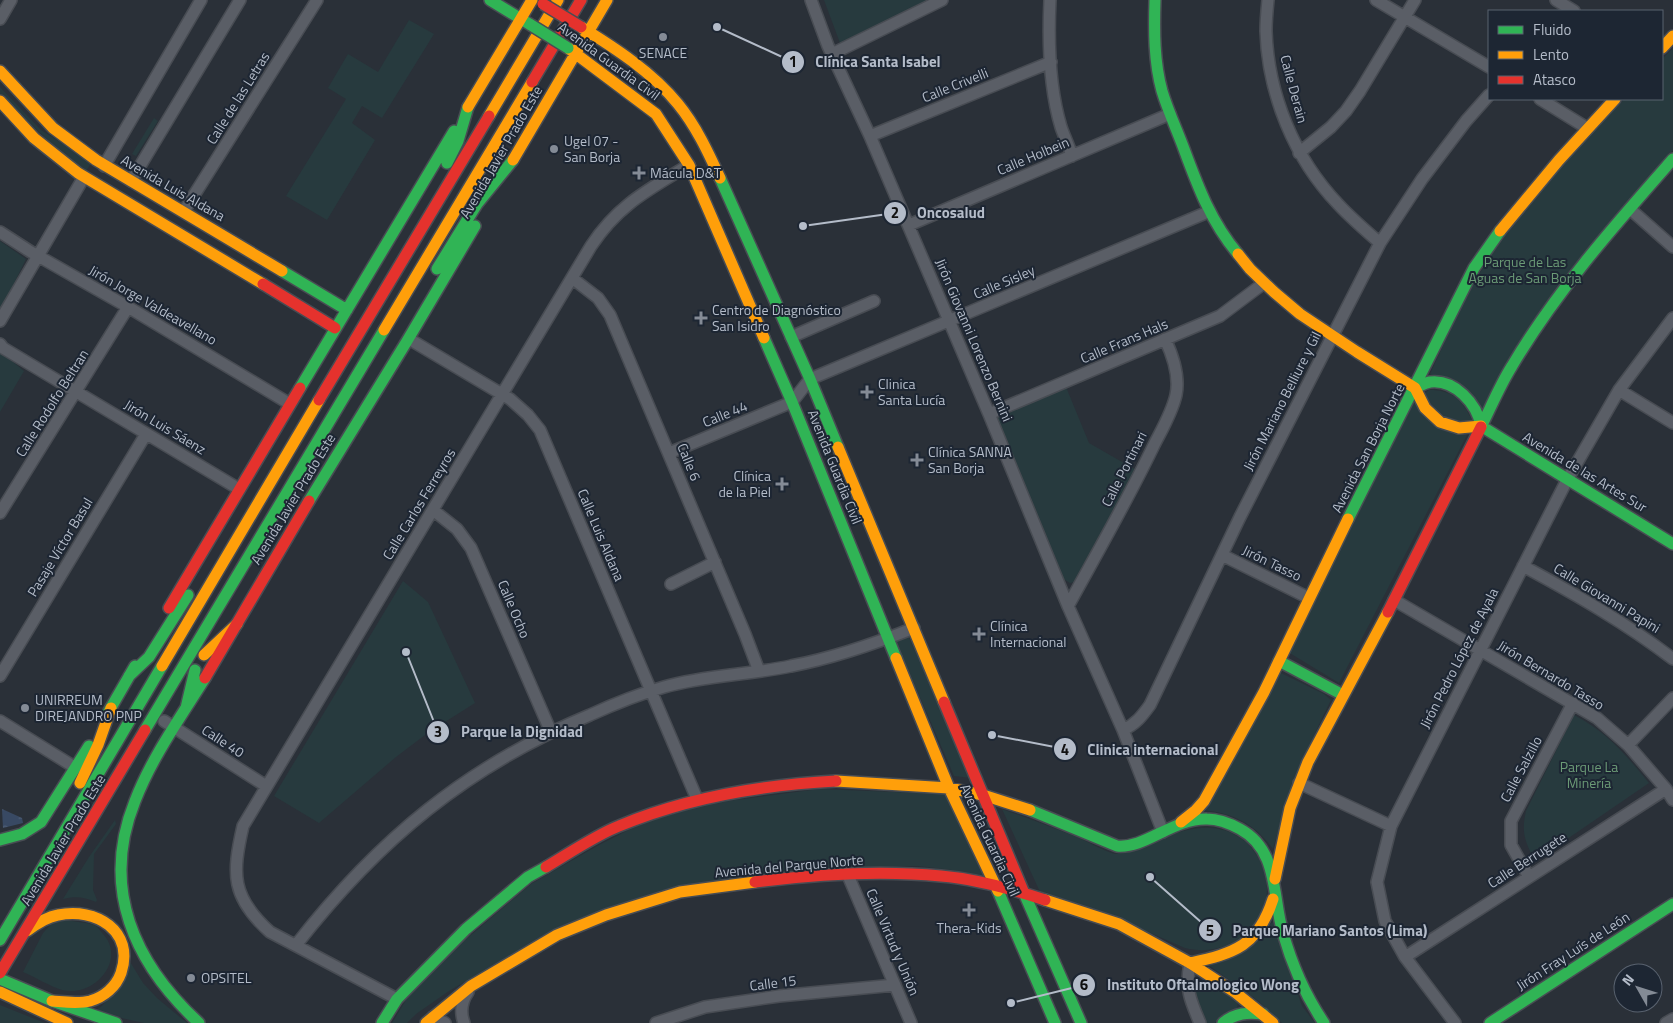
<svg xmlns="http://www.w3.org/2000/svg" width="1673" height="1023" viewBox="0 0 1673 1023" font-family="'Titillium Web',sans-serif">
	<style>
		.green { fill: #273a3e }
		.water { fill: url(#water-ripples) }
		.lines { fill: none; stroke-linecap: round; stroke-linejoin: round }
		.street-casing { stroke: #484c53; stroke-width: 14 }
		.fast-casing { stroke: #484c53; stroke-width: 14 }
		.slow-casing { stroke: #484c53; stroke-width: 14 }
		.jam-casing { stroke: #484c53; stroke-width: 14 }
		.street { stroke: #5a5e66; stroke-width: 11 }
		.fast { stroke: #30b455; stroke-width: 11 }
		.slow { stroke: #ff9f0a; stroke-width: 11 }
		.jam { stroke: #e5322d; stroke-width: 11 }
		.fast-bridge-casing { stroke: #484c53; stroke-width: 14; stroke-linecap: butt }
		.jam-bridge-casing { stroke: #484c53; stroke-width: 14; stroke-linecap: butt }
		.fast-bridge { stroke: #30b455; stroke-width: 11 }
		.jam-bridge { stroke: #e5322d; stroke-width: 11 }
		.poi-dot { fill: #848b96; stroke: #1d2633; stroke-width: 2 }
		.labels { text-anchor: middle; stroke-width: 4; stroke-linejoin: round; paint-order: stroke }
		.poi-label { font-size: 14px; fill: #b4bcc9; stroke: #1d2633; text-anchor: start }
		.street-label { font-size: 14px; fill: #b4bcc9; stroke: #1d2633 }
		.park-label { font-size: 14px; fill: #6b9a76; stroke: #1d2633 }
		.leader { fill: none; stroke: #b4bcc9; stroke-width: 2 }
		.callout-dot { fill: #b4bcc9; stroke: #1d2633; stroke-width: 2 }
		.mark-label { font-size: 15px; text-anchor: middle; font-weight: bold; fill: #111 }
		.callout-label { font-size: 15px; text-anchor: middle; font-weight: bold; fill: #b4bcc9; stroke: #1d2633; stroke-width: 4; stroke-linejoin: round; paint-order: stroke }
	</style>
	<defs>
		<pattern id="water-ripples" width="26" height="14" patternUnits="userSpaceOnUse" patternTransform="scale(1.25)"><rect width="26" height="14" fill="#384963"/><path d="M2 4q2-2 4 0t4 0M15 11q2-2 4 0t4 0" fill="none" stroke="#526178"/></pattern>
	</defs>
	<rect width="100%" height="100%" fill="#2a3038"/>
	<path class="green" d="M824,0H930L840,43Z
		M409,20L434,34L382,118L362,106L352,123L375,140L327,220L286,196L346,99L328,88L348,54L378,72Z
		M1673,48V150L1567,274L1482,409L1430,374L1465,297L1495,248L1564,164L1624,99H1662V59Z
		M0,87L41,130L92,162L86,171L79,169L0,96Z
		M154,118L158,121L136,156L132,154Z
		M0,241L26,259L0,312Z
		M0,351L24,371L0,412Z
		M1066,387L1089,443L1136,470L1078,581L1070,583L1062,578L996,417Z
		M1429,390C1453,390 1462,400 1472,420C1453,426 1431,411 1425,393Z
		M1414,403L1467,435L1339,683L1288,652Z
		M403,581L428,602L475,703L429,732L396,757L319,823L274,796Z
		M907,633L971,778L954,776L894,637Z
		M1281,673L1324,694L1331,700C1307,748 1287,797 1273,849C1255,824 1233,813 1203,810Z
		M1574,715C1607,732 1626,755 1649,783L1535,861C1525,842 1521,833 1526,811Z
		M819,789L946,794L986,876L952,870L918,866L869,867L701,883L524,947L449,991L416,1014L407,1023H392L409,995L445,957L531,884L597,846L642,823L711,803Z
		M1002,809C1027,818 1052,827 1077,837C1086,841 1106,852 1115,854C1121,854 1131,849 1137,847C1171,835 1208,815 1242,839C1250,844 1256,854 1261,862C1284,913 1237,961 1185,948L1116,918L1040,892Z
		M115,820L116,824L94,854L93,890L97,900L96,902C84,897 76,896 63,899L89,857Z
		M67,920C75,922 86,922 94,925C97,926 100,930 102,933C128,959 94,998 62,990C49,986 35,977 23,972L43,933L53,922Z
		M1273,922L1302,1006L1315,1023H1282L1257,1000L1207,964Z
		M129,960L143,983L157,998L187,1023H144L94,1012L103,1005Z
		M1205,979L1238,1003L1237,1008L1225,1013L1215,1023H1205L1192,991L1200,980Z
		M0,1005L45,1023H0Z"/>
	<path class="water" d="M2,809L22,818L23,823L3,828Z"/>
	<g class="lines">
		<g class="street-casing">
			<path id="street" d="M811,0L828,46L870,136L989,414L1068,606L1123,730L1163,832
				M1050,0C1048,41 1049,87 1061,127C1064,136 1069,146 1072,156
				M1268,0C1267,10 1266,21 1266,31C1268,94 1294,158 1338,204C1351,218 1366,231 1380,243
				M1376,0L1489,67
				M1556,0L1574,11
				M0,19L11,0
				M832,54L942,0
				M1540,99L1587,128
				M870,136L1051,62
				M1299,153L1331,127L1346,111L1360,91L1415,0
				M104,166L201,0
				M131,181L240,0
				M1630,209L1673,247
				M184,211L317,0
				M909,225L1170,114
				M0,232L31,252L128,307L290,404
				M572,278L598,298L610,315L745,634L759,671
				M0,321L84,177
				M791,337L874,301
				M409,339L510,399L528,415L540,430L697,799
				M0,344L3,348L239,489
				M1619,390L1673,423
				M989,414L1220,316L1264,283
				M669,453L792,402L810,379L1208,212
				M433,510L457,529L471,548L551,732
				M0,513L128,307
				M1222,555L1309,598
				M1523,566C1575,594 1626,623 1673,659
				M671,584L715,562
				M1394,600L1597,718L1628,745L1666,789L1673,800
				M1068,606C1097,553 1127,501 1153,447C1161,431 1172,413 1176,395C1180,376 1173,356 1165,339
				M0,676L146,434
				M0,721L76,768
				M164,721L266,786
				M1123,730C1136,724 1142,716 1150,705L1240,517L1380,243L1422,179L1466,121L1489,95
				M1628,745L1673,698
				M1299,783L1391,826
				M847,873L911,1023
				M1529,877L1511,845V821L1573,703
				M296,945C378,840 467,766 590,715C614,704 639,694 664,687C706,675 749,675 791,666C833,658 874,644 914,628
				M1405,957L1666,789
				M1190,963C1185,988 1190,1000 1200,1023
				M397,999L270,932C231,897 232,874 243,826L591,246C618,205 648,190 689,165
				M433,1017L445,1023
				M464,1023C460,1012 461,1002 468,992
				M656,1023L705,1007L779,996L895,985
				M1455,1023L1405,957L1385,921L1377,882L1391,826L1567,480L1619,390L1673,318
				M1666,1023L1673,1019"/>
		</g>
		<g class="fast-casing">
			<path id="fast" d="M490,0L531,25
				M1155,0C1154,31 1154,62 1162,91C1168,111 1177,130 1184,149C1198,187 1211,222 1238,254
				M447,163L458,141L468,107
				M720,178L810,379L838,447
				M437,269L477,204L513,160
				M282,271L347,310
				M764,338L792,402L896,658
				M300,388L454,131
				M1415,388C1420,386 1425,383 1430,382C1455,379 1477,404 1481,426
				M1481,426L1673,544
				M1481,427C1491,407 1500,385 1512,366C1557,290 1615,225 1673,159
				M309,501L407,341L475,226
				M1348,519L1474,268L1500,231
				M1279,661L1343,695
				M129,676L149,657L188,595
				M186,708L195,670
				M105,718L135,666
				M145,730L384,330
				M1030,810L1117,846C1145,849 1173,818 1207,819C1219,819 1229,823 1240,829C1279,850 1272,896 1283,933C1292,965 1305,995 1324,1023
				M0,840L22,834L41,822L89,746
				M998,891L1055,1023
				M1024,893L1081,1023
				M0,940L162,666
				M0,979L52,1001L116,1023
				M199,1023C134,963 100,888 135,801C152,757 180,718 205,678
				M382,1023L397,999L466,929L528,877L546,867
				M1223,1023C1235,1013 1248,1012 1263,1014
				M1490,1023L1673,904"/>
		</g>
		<g class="slow-casing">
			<path id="slow" d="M581,27C615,48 652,72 678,104C696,126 708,152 720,178
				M568,48L656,114L689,165L764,338
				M1662,48L1673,36
				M0,71L53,128L96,160L282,271
				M0,101L34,138L78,173L263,284
				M468,107L532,0
				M489,116L558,0
				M513,160L607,0
				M1500,231L1559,160L1615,99
				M1238,254L1250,269L1274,292L1300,314L1357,352L1415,388L1425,408L1440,422L1459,428L1481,426
				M384,330L532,82
				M838,447L944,702
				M204,655L237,624
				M896,658L949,788L998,891
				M162,666L319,400
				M836,781L949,788L983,795L1030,810
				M80,783L98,745L111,708
				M1181,822L1196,810L1204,801L1264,692L1348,519
				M1275,879L1290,808L1308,762L1388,612
				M1045,900L1119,924L1190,963L1236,993L1273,1023
				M27,931C36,924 46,917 58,915C96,907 135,931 121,973C116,987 104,997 90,1001C78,1004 65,1002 52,1001
				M1190,963C1235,953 1258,946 1273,899
				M0,992L67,1023
				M426,1023L471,986L557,935L606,915L680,892L755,882"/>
		</g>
		<g class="jam-casing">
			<path id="jam" d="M532,82L581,0
				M263,284L335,328
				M319,400L489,116
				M169,608L300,388
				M1388,612L1481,427
				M205,678L309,501
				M944,702L1024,893
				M546,867C568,854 596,835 619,826C688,797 762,785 836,781
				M755,882C817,874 880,870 941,876C976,879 1012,889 1045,900
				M0,973L145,730"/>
		</g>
		<use href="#street" class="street"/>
		<use href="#fast" class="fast"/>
		<use href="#slow" class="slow"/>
		<use href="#jam" class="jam"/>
		<g class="fast-bridge-casing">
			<path id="fast-bridge" d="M531,25L568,48"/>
		</g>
		<g class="jam-bridge-casing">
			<path id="jam-bridge" d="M543,4L581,27"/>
		</g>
		<use href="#fast-bridge" class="fast-bridge"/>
		<use href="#jam-bridge" class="jam-bridge"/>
	</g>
	<g class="poi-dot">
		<circle cx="663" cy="37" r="5"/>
		<circle cx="554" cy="149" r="5"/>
		<path d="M636.5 165.5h5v5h5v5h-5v5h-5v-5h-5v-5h5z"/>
		<path d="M698.5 310.5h5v5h5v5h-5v5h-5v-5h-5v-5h5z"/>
		<path d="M864.5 384.5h5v5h5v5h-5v5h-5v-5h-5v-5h5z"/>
		<path d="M914.5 452.5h5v5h5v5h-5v5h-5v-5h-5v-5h5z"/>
		<path d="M779.5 476.5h5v5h5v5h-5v5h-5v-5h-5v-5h5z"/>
		<path d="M976.5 626.5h5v5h5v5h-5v5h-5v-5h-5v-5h5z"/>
		<circle cx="25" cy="708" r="5"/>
		<path d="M966.5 902.5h5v5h5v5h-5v5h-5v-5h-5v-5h5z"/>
		<circle cx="191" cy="978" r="5"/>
	</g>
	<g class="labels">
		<g class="poi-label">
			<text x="663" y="58" text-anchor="middle">SENACE</text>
			<text x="564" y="146">Ugel 07 -<tspan x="564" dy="16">San Borja</tspan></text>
			<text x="650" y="178">Mácula D&amp;T</text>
			<text x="712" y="315">Centro de Diagnóstico<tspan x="712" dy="16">San Isidro</tspan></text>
			<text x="878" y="389">Clinica<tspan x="878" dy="16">Santa Lucía</tspan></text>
			<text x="928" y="457">Clínica SANNA<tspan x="928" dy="16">San Borja</tspan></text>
			<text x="771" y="481" text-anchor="end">Clínica<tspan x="771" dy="16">de la Piel</tspan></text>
			<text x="990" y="631">Clínica<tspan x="990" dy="16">Internacional</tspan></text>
			<text x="35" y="705">UNIRREUM<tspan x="35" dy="16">DIREJANDRO PNP</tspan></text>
			<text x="969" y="933" text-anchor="middle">Thera-Kids</text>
			<text x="201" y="983">OPSITEL</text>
		</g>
		<g class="street-label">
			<text transform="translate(609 61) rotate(36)" y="5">Avenida Guardia Civil</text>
			<text transform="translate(955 85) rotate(-22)" y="5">Calle Crivelli</text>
			<text transform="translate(1294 89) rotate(75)" y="5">Calle Derain</text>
			<text transform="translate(238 98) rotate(-58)" y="5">Calle de las Letras</text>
			<text transform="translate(501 152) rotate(-60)" y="5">Avenida Javier Prado Este</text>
			<text transform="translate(1033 156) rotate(-23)" y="5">Calle Holbein</text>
			<text transform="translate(173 188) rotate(30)" y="5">Avenida Luis Aldana</text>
			<text transform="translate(1004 282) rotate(-23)" y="5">Calle Sisley</text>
			<text transform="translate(153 305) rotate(30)" y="5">Jirón Jorge Valdeavellano</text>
			<text transform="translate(974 340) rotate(67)" y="5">Jirón Giovanni Lorenzo Bernini</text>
			<text transform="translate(1124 341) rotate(-23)" y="5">Calle Frans Hals</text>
			<text transform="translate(1282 401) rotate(-63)" y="5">Jirón Mariano Belliure y Gil</text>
			<text transform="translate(52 403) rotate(-58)" y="5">Calle Rodolfo Beltran</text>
			<text transform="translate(725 414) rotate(-22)" y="5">Calle 44</text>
			<text transform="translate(165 427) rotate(31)" y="5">Jirón Luis Sáenz</text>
			<text transform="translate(1368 448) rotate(-63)" y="5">Avenida San Borja Norte</text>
			<text transform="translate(689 462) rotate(68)" y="5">Calle 6</text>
			<text transform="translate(835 467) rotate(68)" y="5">Avenida Guardia Civil</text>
			<text transform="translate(1124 469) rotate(-63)" y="5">Calle Portinari</text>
			<text transform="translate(1585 472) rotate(31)" y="5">Avenida de las Artes Sur</text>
			<text transform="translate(293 499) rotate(-59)" y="5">Avenida Javier Prado Este</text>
			<text transform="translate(419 504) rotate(-59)" y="5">Calle Carlos Ferreyros</text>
			<text transform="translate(601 535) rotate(67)" y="5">Calle Luis Aldana</text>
			<text transform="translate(60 547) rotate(-59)" y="5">Pasaje Víctor Basul</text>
			<text transform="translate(1272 563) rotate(26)" y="5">Jirón Tasso</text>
			<text transform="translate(1607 598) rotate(31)" y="5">Calle Giovanni Papini</text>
			<text transform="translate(514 609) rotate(67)" y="5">Calle Ocho</text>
			<text transform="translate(1459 658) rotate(-63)" y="5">Jirón Pedro López de Ayala</text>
			<text transform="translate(1551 675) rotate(31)" y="5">Jirón Bernardo Tasso</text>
			<text transform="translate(223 741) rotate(33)" y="5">Calle 40</text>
			<text transform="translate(1521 769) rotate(-62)" y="5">Calle Salzillo</text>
			<text transform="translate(63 840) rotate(-59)" y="5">Avenida Javier Prado Este</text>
			<text transform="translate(990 840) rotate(65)" y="5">Avenida Guardia Civil</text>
			<text transform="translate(1527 860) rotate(-33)" y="5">Calle Berrugete</text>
			<text transform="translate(789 866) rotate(-5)" y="5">Avenida del Parque Norte</text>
			<text transform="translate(893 942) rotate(67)" y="5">Calle Virtud y Unión</text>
			<text transform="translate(1573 951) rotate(-33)" y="5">Jirón Fray Luís de León</text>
			<text transform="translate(773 983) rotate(-7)" y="5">Calle 15</text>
		</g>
		<g class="park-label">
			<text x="1525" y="267">Parque de Las<tspan x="1525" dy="16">Aguas de San Borja</tspan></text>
			<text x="1589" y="772">Parque La<tspan x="1589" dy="16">Minería</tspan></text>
		</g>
	</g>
	<path class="leader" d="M717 27L793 62M803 226L895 213M406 652L438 732M992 735L1065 749M1150 877L1210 930M1011 1003L1084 985"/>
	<g class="callout-dot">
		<circle cx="717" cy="27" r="5"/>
		<circle cx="803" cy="226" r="5"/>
		<circle cx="406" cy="652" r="5"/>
		<circle cx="992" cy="735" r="5"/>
		<circle cx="1150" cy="877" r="5"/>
		<circle cx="1011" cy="1003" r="5"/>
		<circle cx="793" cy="62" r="12"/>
		<circle cx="895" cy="213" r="12"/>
		<circle cx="438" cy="732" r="12"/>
		<circle cx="1065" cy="749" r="12"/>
		<circle cx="1210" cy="930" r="12"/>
		<circle cx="1084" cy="985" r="12"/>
	</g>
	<g class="mark-label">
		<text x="793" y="67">1</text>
		<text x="895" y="218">2</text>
		<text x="438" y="737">3</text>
		<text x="1065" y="755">4</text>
		<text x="1210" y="936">5</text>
		<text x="1084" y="990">6</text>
	</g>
	<g class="callout-label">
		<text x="878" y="67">Clínica Santa Isabel</text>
		<text x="951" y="218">Oncosalud</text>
		<text x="522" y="737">Parque la Dignidad</text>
		<text x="1153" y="755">Clinica internacional</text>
		<text x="1330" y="936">Parque Mariano Santos (Lima)</text>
		<text x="1203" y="990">Instituto Oftalmologico Wong</text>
	</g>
	<rect x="1488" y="10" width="175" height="90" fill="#1d2633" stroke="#59626f"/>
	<rect x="1498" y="26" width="25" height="8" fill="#30b455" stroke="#59626f"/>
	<text x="1533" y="35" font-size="15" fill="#b4bcc9">Fluido</text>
	<rect x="1498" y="51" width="25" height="8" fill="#ff9f0a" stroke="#59626f"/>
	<text x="1533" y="60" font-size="15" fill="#b4bcc9">Lento</text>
	<rect x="1498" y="76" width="25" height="8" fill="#e5322d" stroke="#59626f"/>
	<text x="1533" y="85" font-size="15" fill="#b4bcc9">Atasco</text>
	<g transform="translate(1638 988) rotate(309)"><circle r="24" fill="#1d2633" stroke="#59626f"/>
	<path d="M0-4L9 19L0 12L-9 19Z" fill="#848b96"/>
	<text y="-8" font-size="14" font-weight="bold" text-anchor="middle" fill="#b4bcc9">N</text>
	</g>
</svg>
